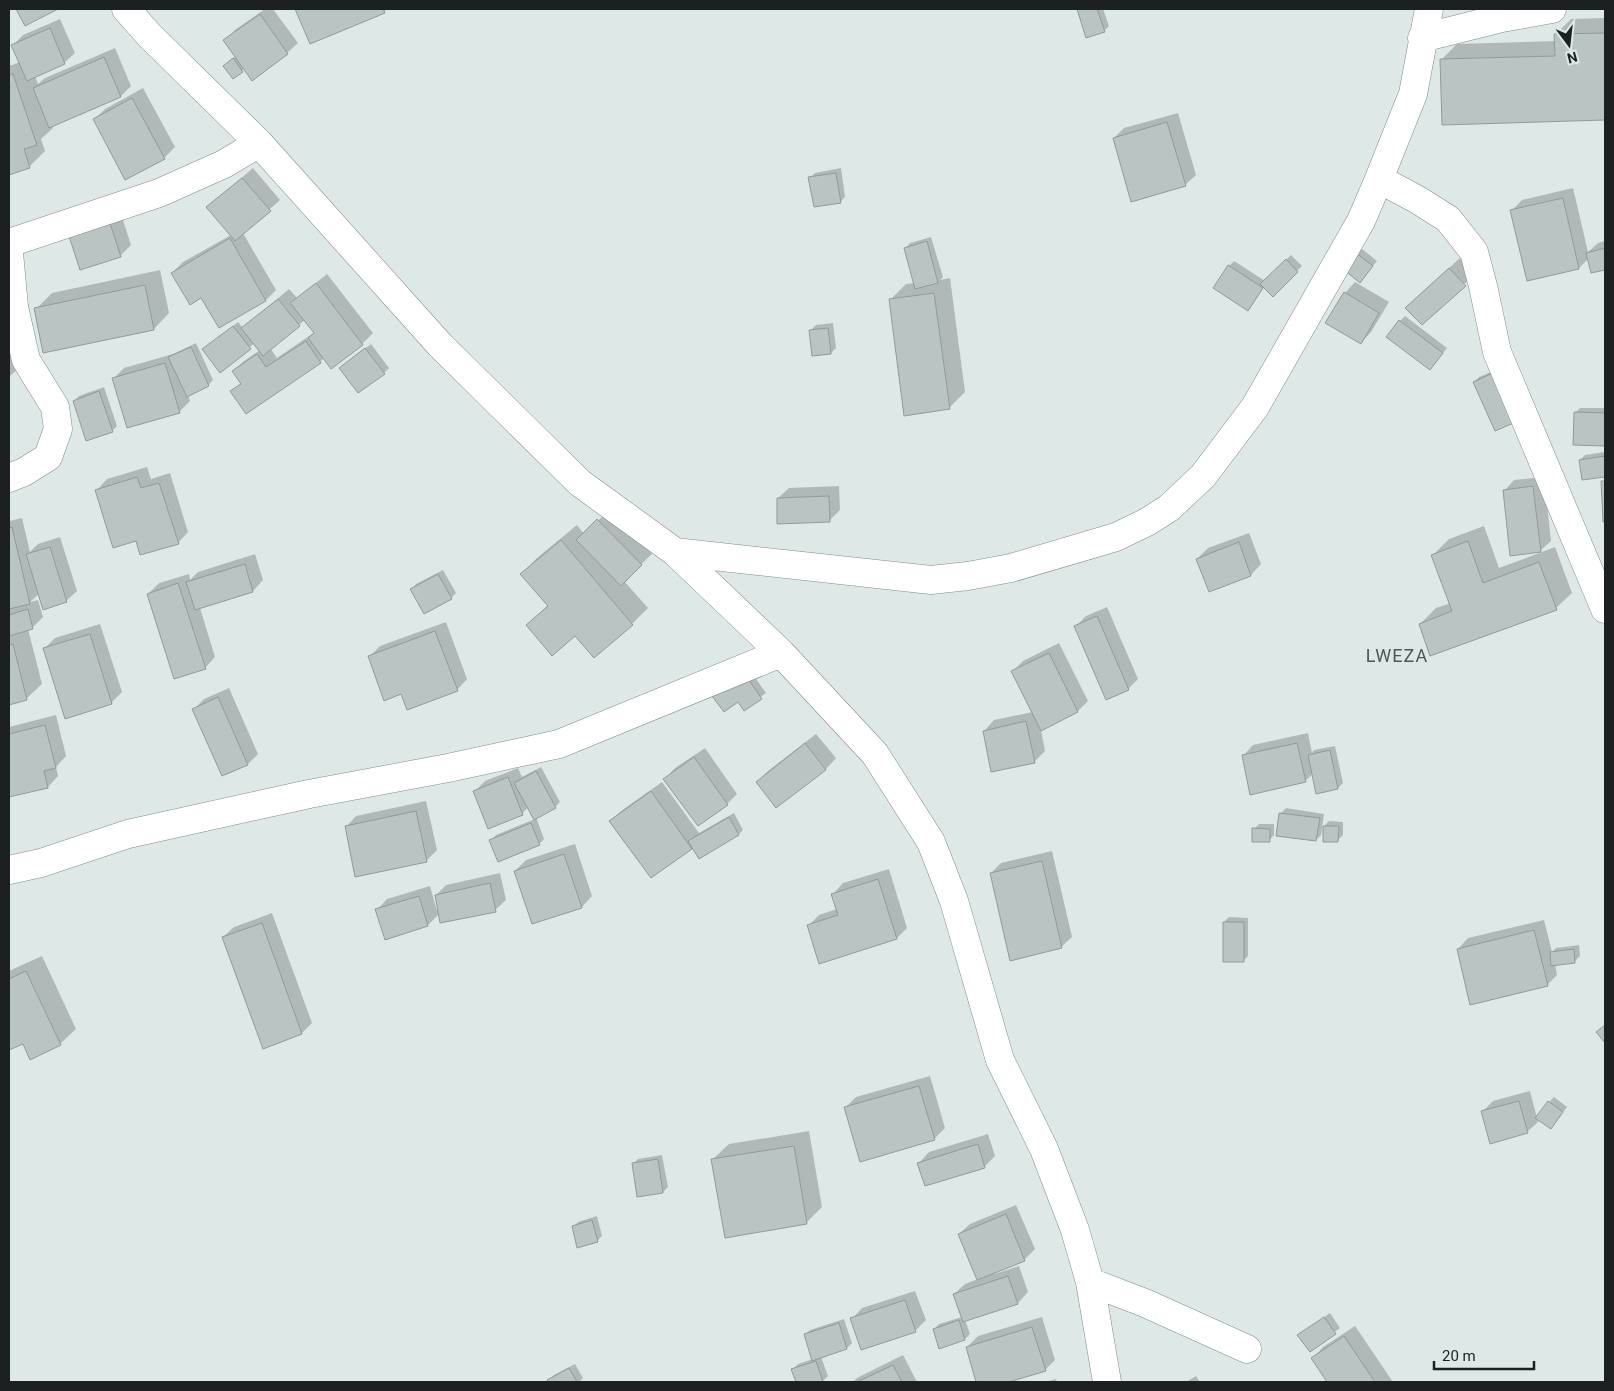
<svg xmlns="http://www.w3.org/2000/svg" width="1614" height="1391" viewBox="0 0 1614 1391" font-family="Roboto,sans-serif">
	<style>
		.shadow { fill: #0003; fill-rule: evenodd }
		.building { fill: #b9c4c3; stroke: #919b9a }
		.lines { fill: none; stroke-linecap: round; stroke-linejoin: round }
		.street-casing { stroke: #828c8b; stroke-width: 29 }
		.street { stroke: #fff; stroke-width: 28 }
		.labels { text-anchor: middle; stroke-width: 4; stroke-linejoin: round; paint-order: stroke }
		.quarter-label { font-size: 18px; letter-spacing: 1px; fill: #4d5756; stroke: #dde8e7 }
	</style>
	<rect width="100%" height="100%" fill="#dde8e7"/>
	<path class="shadow" d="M265,9H273L298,43L287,53L244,69L233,77L229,61L236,56L224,41L235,30Z
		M296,9H387L384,12L310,42Z
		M1079,9H1103L1109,26L1104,31L1087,37Z
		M1605,18V119L1443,123L1441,60L1457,44L1556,41L1555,35L1571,19Z
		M60,19L75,53L64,63L35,76L38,84L45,78L115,48L131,86L121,96L52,125L53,128L41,139L45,151L29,167L9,174V66L20,62L13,45L23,35Z
		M143,88L175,147L164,158L126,179L94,120L105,109Z
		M1178,113L1196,175L1185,185L1114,138L1124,128Z
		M253,168L280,200L243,233L276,290L266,300L220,326L202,297L172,273L183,262L231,235L219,197Z
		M841,168L845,197L840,202L810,178L815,173Z
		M1573,188L1588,252L1598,243L1605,241V268L1592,271L1589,258L1579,268L1528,279L1512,210L1522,200Z
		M116,198L131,245L120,256L81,268Z
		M931,237L943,277L940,280L950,278L965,392L949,408L890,300L906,284L915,283L906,248L910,243Z
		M1362,249L1377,261L1365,276L1357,254Z
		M1291,255L1302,266L1273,295L1264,287L1248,309L1229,266L1234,261L1265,281Z
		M1460,258L1475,274L1422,324L1417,297Z
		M160,270L169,313L154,329L36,309L52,293Z
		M327,274L373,333L362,344L332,367L324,358L320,362L232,391L241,383L233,371L244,361L260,350L255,343L220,371L209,345L238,322L243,328L289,289L297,298ZM305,320L315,332L277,358L270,348Z
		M1355,282L1389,302L1371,332L1361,343L1345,293Z
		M1405,316L1447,348L1430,369L1400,321Z
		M833,323L836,348L831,353L811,330L816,325Z
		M9,337L21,366L9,377Z
		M196,343L213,380L208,385L188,395L190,401L179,412L114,378L124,368L173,354Z
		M371,344L389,368L384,373L346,363Z
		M1498,369L1520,416L1474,382L1479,377Z
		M104,387L117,426L112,431L74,401L79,396Z
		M1580,408H1605V445L1574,444L1575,413Z
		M1605,452V475L1583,479L1580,460L1585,455Z
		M147,467L151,479L170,473L188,532L178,543L137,539L97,490L107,479Z
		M1544,477L1551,541L1540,551L1504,491L1514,480Z
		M839,486L840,510L829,521L778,498L789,488Z
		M609,510L652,554L624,581L648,608L632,624L594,656L576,634L528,625L548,605L522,574L537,558L577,525L584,534Z
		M22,518L30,552L38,544L60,537L77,591L66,601L40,593L30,602L38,600L43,617L32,628L28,629L42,684L26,699L9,704V521Z
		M1484,526L1499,568L1555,547L1572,593L1556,608L1420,624L1436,608L1451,603L1433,555L1449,539Z
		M1249,533L1261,564L1251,575L1209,590L1197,559L1208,548Z
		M255,554L263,580L253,591L200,608L215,657L205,668L148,594L159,583L189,574L190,580L198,572Z
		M443,570L456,593L451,598L412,589L416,584Z
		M1107,607L1138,679L1128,689L1075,627L1086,616Z
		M446,622L467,679L457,690L402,693L369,657L380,646Z
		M100,624L122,692L111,703L44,649L55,638Z
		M1059,643L1088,701L1078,711L1041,730L1045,751L1035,761L984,731L994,720L1033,712L1012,672L1023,661Z
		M749,669L766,693L745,709Z
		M229,688L258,754L248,764L194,709L204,699Z
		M56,715L66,756L56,767L58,776L48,787L9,796V727Z
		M1308,733L1312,753L1314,750L1335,746L1343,783L1338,788L1317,792L1313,774L1305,781L1243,756L1253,745Z
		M816,734L836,758L826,769L776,807L757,782L768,771Z
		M705,748L737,794L727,804L665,779L675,768Z
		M541,767L560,802L555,807L536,817L544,839L539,844L491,840L496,835L535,819L528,807L522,814L474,792L485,781L518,768L522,777Z
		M662,782L699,833L734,813L743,830L739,834L693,846L651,876L611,821L621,811Z
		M426,801L437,850L426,861L346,827L356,816Z
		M1286,808L1324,814L1321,835L1316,840L1277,835L1281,813Z
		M1329,821L1343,822V835L1338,840L1324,826Z
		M1259,824H1274V835L1269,840L1254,829Z
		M575,844L592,896L582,907L515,871L526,860Z
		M1052,851L1072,937L1061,947L991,873L1001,863Z
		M889,869L907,928L897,938L809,925L819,915L837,909L833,894L843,883Z
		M500,873L506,900L495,910L440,913L428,925L386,938L377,910L387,899L430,886L437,911L439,910L436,895L446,885Z
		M272,913L312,1023L302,1033L264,1047L223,937L234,927Z
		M1229,917L1248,918V956L1243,961L1224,922Z
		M1544,920L1552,952L1556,948L1579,945L1580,956L1575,961L1555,964L1557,975L1547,985L1458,949L1468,938Z
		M42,956L76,1029L60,1044L23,1042L9,1049V971Z
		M930,1076L945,1128L934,1139L845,1108L856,1097Z
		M1530,1091L1538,1122L1527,1132L1483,1111L1493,1101Z
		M1554,1097L1567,1107L1555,1123L1549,1102Z
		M809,1131L822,1207L806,1223L713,1159L729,1144Z
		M988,1134L995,1156L984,1167L919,1163L929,1152Z
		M662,1155L668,1187L663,1192L633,1164L638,1159Z
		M1016,1205L1035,1249L1024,1260L993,1272L994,1274L1019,1266L1028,1292L1018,1303L965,1320L970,1334L965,1339L940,1348L934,1329L939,1324L962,1317L954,1294L965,1284L978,1279L959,1234L970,1224Z
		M597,1216L602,1236L597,1241L573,1227L578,1222Z
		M915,1291L926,1320L915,1331L852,1319L862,1308Z
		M1330,1313L1340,1328L1310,1351L1299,1335Z
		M1042,1317L1055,1360L1045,1370L1005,1382H978L967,1347L978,1336Z
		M844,1319L852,1343L847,1348L821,1357L828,1376L823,1381L797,1382L793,1369L798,1364L813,1359L805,1335L810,1330Z
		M1355,1326L1393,1382H1329L1313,1358L1323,1347Z
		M903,1355L917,1382H853L857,1378Z
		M575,1364L583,1378L579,1382H550L549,1380L554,1375Z
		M1196,1376L1200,1382H1186Z
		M1056,1379L1057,1382H1045Z"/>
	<path class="building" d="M16,9H58L25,26Z
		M295,9H383L385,13L310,44Z
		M1077,9H1097L1105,32L1086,38Z
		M260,14L288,54L252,81L223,40Z
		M50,28L65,64L27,81L11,45Z
		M1605,33V120L1442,125L1440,59L1555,56L1554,34Z
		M104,57L121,97L49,128L33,88Z
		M233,58L243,72L233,79L223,66Z
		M13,74L37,145L24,149L30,168L9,175V75Z
		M132,98L165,159L125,180L93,119Z
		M1167,122L1186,186L1131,202L1113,138Z
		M836,173L841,203L814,207L808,177Z
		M242,178L271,211L235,241L206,207Z
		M1563,198L1579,269L1527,281L1510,210Z
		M105,208L121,257L80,270L64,221Z
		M230,238L266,301L219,328L201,298L190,305L171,273Z
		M927,241L938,283L915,289L904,248Z
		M1605,248V270L1591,273L1586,253Z
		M1356,253L1373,266L1360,283L1343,269Z
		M1286,259L1298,272L1273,297L1260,284Z
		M1228,265L1263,288L1248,311L1213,288Z
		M1449,268L1466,286L1422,325L1405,308Z
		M316,283L363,345L331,369L308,338L314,333L290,303Z
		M145,285L154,330L43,353L34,308Z
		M1344,292L1379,313L1361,344L1325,323Z
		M934,293L950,409L904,416L889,299Z
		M278,299L300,326L263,356L241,328Z
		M1399,320L1443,353L1430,370L1386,337Z
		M233,326L251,349L220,373L202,349Z
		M828,328L831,354L812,356L809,330Z
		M306,341L321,363L246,414L230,391L241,384L232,371L257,354L266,367Z
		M191,347L209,386L187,397L168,357Z
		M365,348L385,374L358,393L339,368Z
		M165,363L180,413L127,428L112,378Z
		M1493,373L1516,422L1495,431L1473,382Z
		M99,391L113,432L86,441L73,401Z
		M1574,412L1605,413V446L1573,445Z
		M1605,456V477L1582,480L1579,460Z
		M137,477L141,488L159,483L179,544L140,555L136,541L113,548L95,490Z
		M1601,481H1605V522H1603Z
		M1533,486L1541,552L1510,556L1503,490Z
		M829,496L830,522L777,524V498Z
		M597,519L642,565L621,586L576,540Z
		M12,527L30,604L9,609V528Z
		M561,540L633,625L594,658L575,636L552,656L526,625L548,606L520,574Z
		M1468,541L1483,583L1539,562L1557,610L1430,656L1419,624L1452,611L1431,555Z
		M1239,542L1251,576L1209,592L1196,559Z
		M50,547L67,602L43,610L26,554Z
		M245,564L253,592L195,610L186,582Z
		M438,574L452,599L424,614L410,589Z
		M178,583L206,669L174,679L147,594Z
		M28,609L33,629L9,636V615Z
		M1097,616L1129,690L1106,700L1074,626Z
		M435,631L458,691L407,710L401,694L384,701L368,656Z
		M90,634L112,704L65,719L43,648Z
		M13,644L27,700L9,705V645Z
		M1049,653L1078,712L1041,731L1011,671Z
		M744,673L762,699L744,711L738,702L724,712L712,696Z
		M218,697L248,765L222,776L192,709Z
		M1026,721L1035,763L991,772L983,731Z
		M45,725L56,768L44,771L48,788L9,797V734Z
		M805,743L826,770L776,808L756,782Z
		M1297,743L1306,782L1250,795L1242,755Z
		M1330,750L1338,789L1316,794L1308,755Z
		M694,757L728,805L698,826L663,779Z
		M536,771L556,808L534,820L514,783Z
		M508,777L523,815L488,829L473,791Z
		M651,791L692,849L651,878L609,821Z
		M416,811L427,862L355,877L345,826Z
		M1279,813L1320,818L1316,841L1276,836Z
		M729,817L739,835L699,859L688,841Z
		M531,823L540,845L498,862L489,840Z
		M1323,826H1339L1338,842H1323Z
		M1252,828L1270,829V842H1252Z
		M564,854L582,908L532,924L514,871Z
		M1042,861L1062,948L1010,961L990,873Z
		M878,879L897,939L819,964L807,925L838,915L831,894Z
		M490,883L496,912L440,923L435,895Z
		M419,896L428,926L385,940L375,909Z
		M1223,922H1244V962H1223Z
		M262,923L302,1034L263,1049L222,937Z
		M1534,930L1548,986L1470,1005L1457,949Z
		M1574,949L1575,963L1551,966L1550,952Z
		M26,971L61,1045L30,1060L23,1044L9,1050V979Z
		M1605,1025V1043L1596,1032Z
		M919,1086L935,1140L860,1162L844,1107Z
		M1519,1101L1528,1133L1490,1144L1481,1111Z
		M1548,1101L1563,1112L1551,1129L1535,1118Z
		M978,1144L985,1168L925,1186L917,1163Z
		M794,1146L807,1224L725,1238L711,1159Z
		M658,1159L663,1193L637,1197L632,1163Z
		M1006,1214L1025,1261L977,1280L958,1234Z
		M592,1220L598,1242L577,1248L572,1226Z
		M1008,1276L1018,1304L963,1322L953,1294Z
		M905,1300L916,1332L861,1350L850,1318Z
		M1324,1317L1336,1334L1310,1352L1297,1335Z
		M959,1320L965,1340L939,1349L933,1329Z
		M839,1323L847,1349L812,1361L804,1334Z
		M1032,1327L1046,1371L1009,1382H976L966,1347Z
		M1344,1336L1375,1382H1327L1311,1358Z
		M816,1361L823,1382H796L791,1369Z
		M893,1365L902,1382H857Z
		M569,1368L577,1382H549L547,1380Z"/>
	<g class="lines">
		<g class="street-casing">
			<path id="street" d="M126,9L149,35L259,143L440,345L580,483L675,552L781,653L875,754L931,842L954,901L1000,1060L1044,1149L1075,1230L1090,1282L1107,1382
				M1422,38L1502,18L1552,9
				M1379,179L1418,200L1448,219L1474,252L1483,286L1497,352L1605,609
				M9,243L159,193L224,164L259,143
				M9,253L14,307L26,360L55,407L58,429L48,457L24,472L9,478
				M675,552L931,580L968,576L1011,568L1116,537L1147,522L1169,508L1203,476L1255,407L1361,221L1379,179L1413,94L1429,9
				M9,870L41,863L128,834L309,794L448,768L559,744L781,653
				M1090,1282L1145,1303L1247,1349"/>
		</g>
		<use href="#street" class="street"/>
	</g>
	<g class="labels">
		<g class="quarter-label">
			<text x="1397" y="662">LWEZA</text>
		</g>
	</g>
	<rect width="1614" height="1391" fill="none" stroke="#1c2020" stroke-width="20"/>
	<g transform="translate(1569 45) rotate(165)" stroke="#dde8e7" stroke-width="4" paint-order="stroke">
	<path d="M0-4L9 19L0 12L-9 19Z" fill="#1c2020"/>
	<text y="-8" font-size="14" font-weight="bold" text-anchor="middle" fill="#1c2020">N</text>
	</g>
	<path d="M1434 1361v8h100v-8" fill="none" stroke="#1c2020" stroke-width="2.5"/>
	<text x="1442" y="1361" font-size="15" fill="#1c2020" stroke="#dde8e7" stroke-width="4" paint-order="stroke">20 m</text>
</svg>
